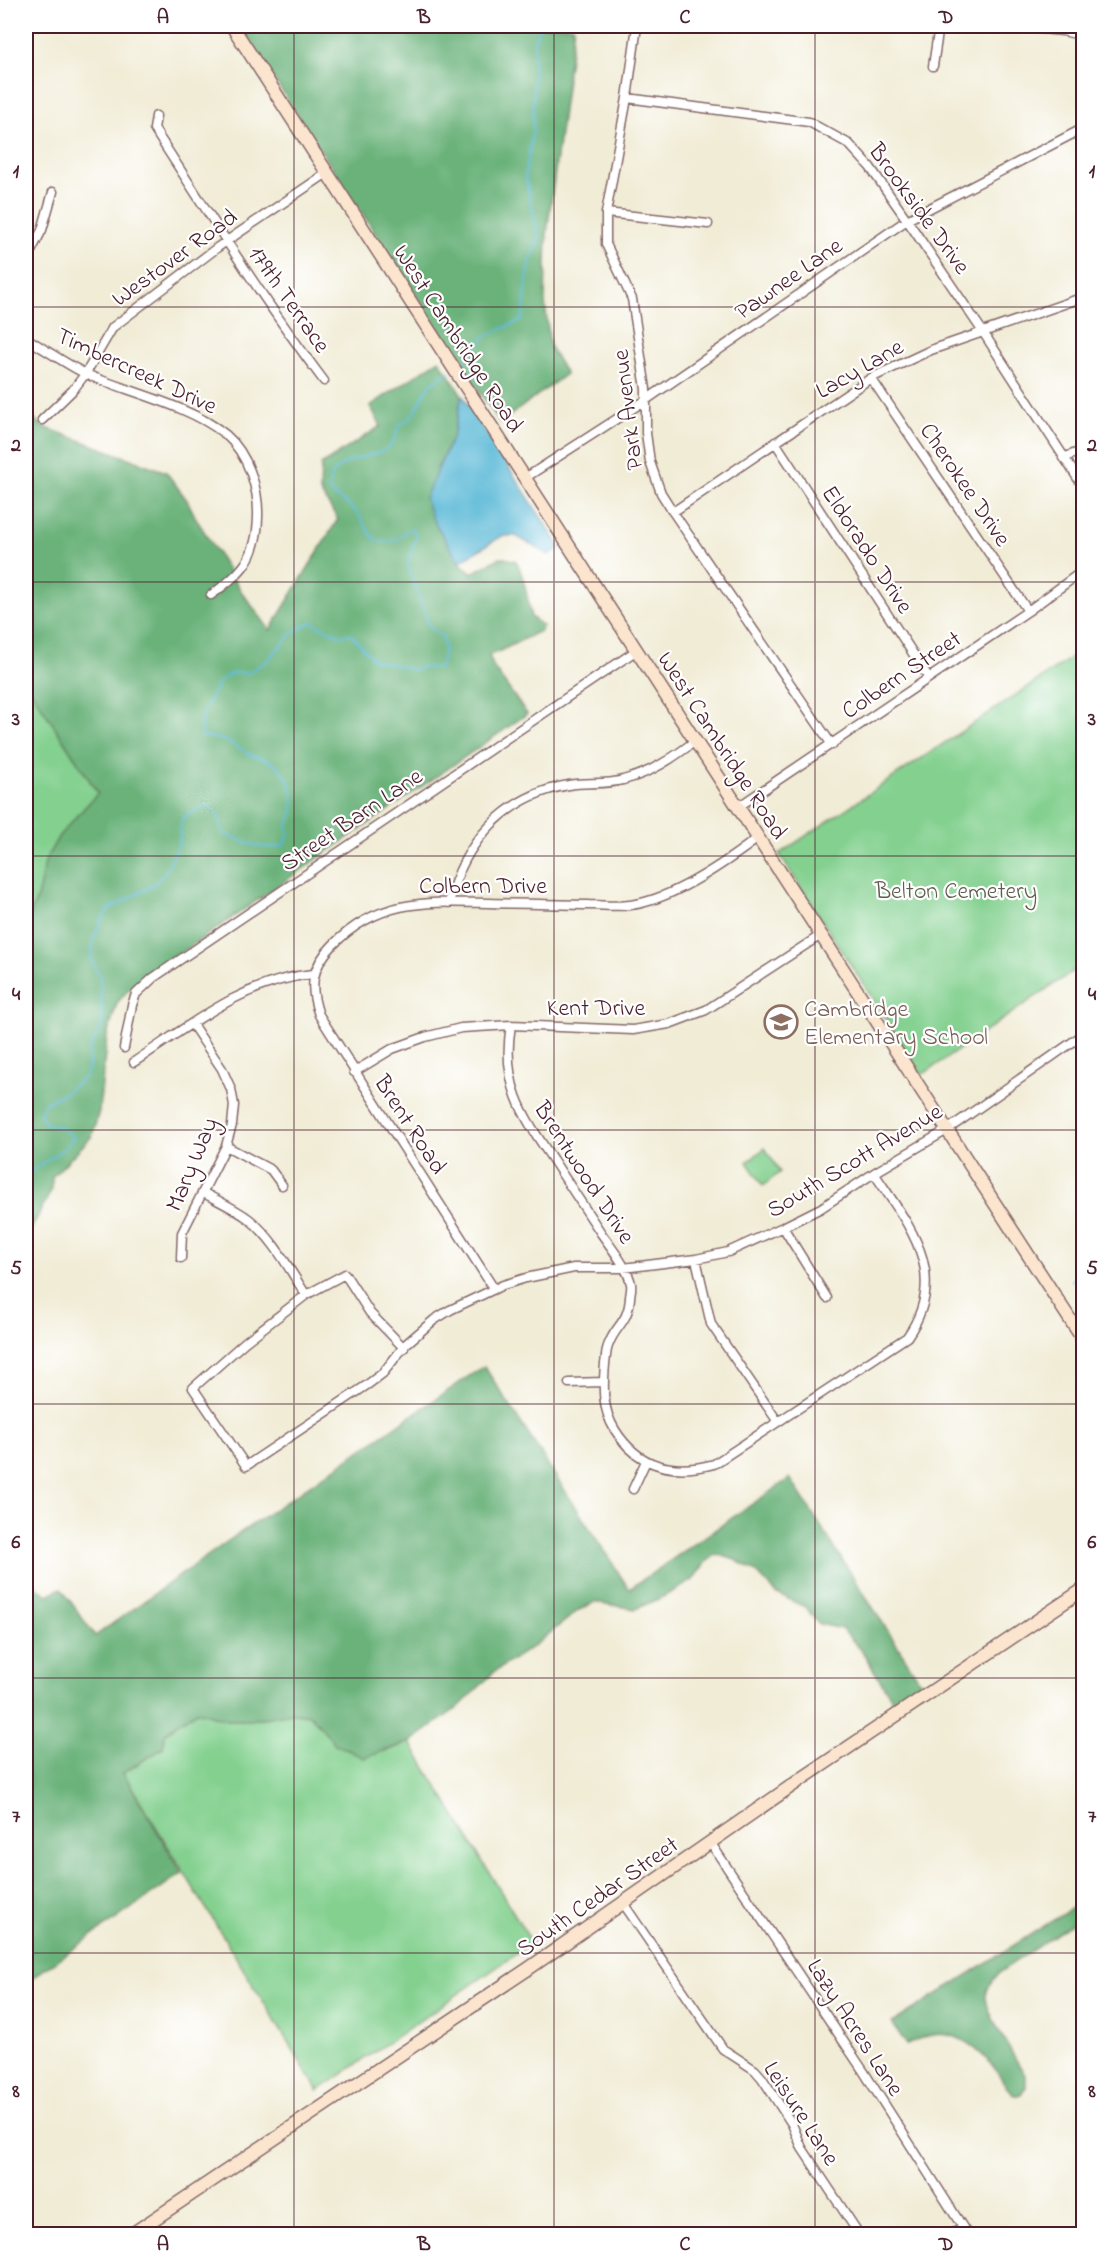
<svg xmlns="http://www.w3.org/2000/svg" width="1109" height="2260" viewBox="0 0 1109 2260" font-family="'Indie Flower',sans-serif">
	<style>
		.green { fill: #83d08f; stroke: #66785d; stroke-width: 1.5 }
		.forest { fill: #6ab27a; stroke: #5a6852; stroke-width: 1.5 }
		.water { fill: #58b8d6; stroke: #516c80; stroke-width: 1.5 }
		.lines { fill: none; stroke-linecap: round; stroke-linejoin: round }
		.stream { stroke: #58b8d6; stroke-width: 2 }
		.street-casing { stroke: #846767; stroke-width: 11 }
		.secondary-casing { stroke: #846767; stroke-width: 15 }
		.street { stroke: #fff; stroke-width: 8 }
		.secondary { stroke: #fbe5cf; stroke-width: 12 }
		.grid { fill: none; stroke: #4a1f2b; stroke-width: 1.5; stroke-opacity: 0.55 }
		.labels { text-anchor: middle; stroke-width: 4.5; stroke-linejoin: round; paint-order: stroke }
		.street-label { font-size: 24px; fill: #4a1f2b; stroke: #fff }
		.park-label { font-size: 24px; fill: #5e5d4e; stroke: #fff }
		.education-label { font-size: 24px; fill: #785e54; stroke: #fff; text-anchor: start }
		.neatline { fill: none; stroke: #4a1f2b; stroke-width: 2 }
		.grid-label { font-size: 20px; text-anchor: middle; font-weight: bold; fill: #4a1f2b }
	</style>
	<rect width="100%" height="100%" fill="#fff"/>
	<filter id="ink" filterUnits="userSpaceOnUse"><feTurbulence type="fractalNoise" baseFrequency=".0167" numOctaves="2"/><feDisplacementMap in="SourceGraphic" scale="12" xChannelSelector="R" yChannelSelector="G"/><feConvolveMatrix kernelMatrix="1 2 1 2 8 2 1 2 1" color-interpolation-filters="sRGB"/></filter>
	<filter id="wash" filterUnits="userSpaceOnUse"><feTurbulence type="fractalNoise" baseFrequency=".008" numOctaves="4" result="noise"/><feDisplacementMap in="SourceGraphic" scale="24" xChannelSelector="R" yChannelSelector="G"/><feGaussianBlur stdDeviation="1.35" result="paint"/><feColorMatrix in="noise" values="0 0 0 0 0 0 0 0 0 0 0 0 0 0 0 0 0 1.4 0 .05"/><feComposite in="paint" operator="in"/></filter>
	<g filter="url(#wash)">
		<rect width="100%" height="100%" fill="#f1ecd6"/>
		<path class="green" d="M1083,650V964L922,1075L779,854Z
			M26,683L98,793L59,836L46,859L37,898L26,926Z
			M765,1148L780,1172L763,1186L747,1162Z
			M197,1711L228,1720H249L293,1713L311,1715L319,1726L385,1752L410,1742L532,1943L318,2091L123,1773L163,1748L165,1734L179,1722Z"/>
		<path class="forest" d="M239,26H574L547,233L545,302L550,347L566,374L500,423Z
			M439,360L462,395L453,436L436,471L459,562L472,573L501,557L516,561C523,572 529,603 531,617L543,626L540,631L500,651L489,655L494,668L527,714L129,989L117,1003L107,1036L99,1111L92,1136L52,1177V1189L26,1239V1043L30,1040L26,1013V926L37,898L46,859L59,836L98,793L26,683V413L44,427L166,472L187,500L197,520L241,591L270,630L338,519L320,492L321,465L381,426L370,406Z
			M484,1366L629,1589L790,1478L925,1689L896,1706L862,1651L842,1629L819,1624L805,1607L777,1594L755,1571L735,1560L717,1554L705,1563L692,1581L659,1599L635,1609L595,1602L579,1610L535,1645L494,1672L460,1706L410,1742L364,1758L335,1744L311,1715L293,1713L249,1720H228L197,1711L179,1722L165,1734L163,1748L123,1773L182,1873L26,1982V1571L37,1588L48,1595L61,1588L95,1636L228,1541Z
			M1083,1901V1916L1000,1972C994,1979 987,1986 986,1996C985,2013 1017,2060 1026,2077V2087L1021,2095H1014C1004,2087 1001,2075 992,2065C967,2037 942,2023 907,2045L892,2023Z"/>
		<path class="water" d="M462,395L561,548L549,555L516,536H502L459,562L432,518L425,498L453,436Z"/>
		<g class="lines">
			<path class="stream" d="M457,367L464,363L485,336L522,320C527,292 525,265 539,239L525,176L533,129L534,44L539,26
				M26,1175L66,1147L74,1137L58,1126L45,1123L40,1113L44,1104L66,1092L85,1077L89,1067V1050L102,1026L100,976L91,960L94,937L101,921L109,909L155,884L167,869L180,841V829L183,817L207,805L216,811L223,833C242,841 264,852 284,845L289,833L287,826C302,801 290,768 262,758C257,756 253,757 249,754C235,745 220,735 202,737L201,718L219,681L232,673H248L268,660L291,634L311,622L339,635L351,634L374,660L416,670L422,667L440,668L444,649L443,637L430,628L408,567L409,558L417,535L412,529L406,531C402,537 398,540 391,541C368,548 367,519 352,508C345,502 336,498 329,491C327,454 372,461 389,447C395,442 397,432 399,425C420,415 417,403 429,386C434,380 443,376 449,372
				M1072,1281L1084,1266"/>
		</g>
	</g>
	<g filter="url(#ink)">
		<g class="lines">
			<g class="street-casing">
				<path id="street" d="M637,26L627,98L606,213V244L632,299L646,389V433L650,462L661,493L673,512L832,745
					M1008,26L1063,31L1084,36
					M933,66L939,26
					M627,98L809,122L849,144L870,167L907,220L983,332L1084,488
					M156,116L154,129C209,214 263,300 324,381
					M606,213L708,224
					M26,261L42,230L53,192
					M26,338C46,350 67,365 88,375C130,392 191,406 226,435C248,454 259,489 258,517C257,558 242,573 211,595
					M871,378L1028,611
					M42,420L73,390L86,373L113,327L218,247L327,173
					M775,442L929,678
					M1063,458L1084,450
					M525,478L646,400L907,220L1084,128
					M673,512L871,378L931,350L1084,297
					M738,807L1028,611L1084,570
					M449,903C463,843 506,795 569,785C587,782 605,785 623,780C651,773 673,758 695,741
					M511,1025C501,1084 522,1114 553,1160C569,1184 585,1209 601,1233C610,1246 628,1268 631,1284C632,1288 630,1294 630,1298C628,1324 615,1325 608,1346C606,1351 606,1358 605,1364C603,1388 602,1409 615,1430C639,1468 673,1475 714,1464L907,1337C951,1274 909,1226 874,1173
					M124,1048L132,1005L136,994L153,978L637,650
					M134,1062C189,1026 245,980 313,974
					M354,1072L392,1049L425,1037L461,1028L511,1025L633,1030L669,1024L706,1010L821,935
					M226,1146L271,1170L282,1185
					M204,1193C218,1201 236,1209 249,1219C274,1239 289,1269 306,1295
					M783,1227L827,1298
					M181,1258L182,1233L226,1146L232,1125L234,1105L231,1089L222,1069L192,1024
					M696,1259L711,1324L778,1422
					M494,1289L319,1015C309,987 311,967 333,945C379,898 428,902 489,903C522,904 556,904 589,905C602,905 617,907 630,905C672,900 725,863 758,838
					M404,1348L370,1313L345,1274L306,1295L245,1342L193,1388L246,1466L367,1385L383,1373L406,1344L434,1320L450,1310L503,1285L526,1278L574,1268H623L696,1259L728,1252L783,1227L821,1208L874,1173L947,1130L1084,1034
					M569,1383L603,1382
					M633,1489L646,1461
					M710,1842L864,2072L967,2234
					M623,1903L723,2049L755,2070L762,2078L792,2124L802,2148L859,2234
					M952,2234L962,2228"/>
			</g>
			<g class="secondary-casing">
				<path id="secondary" d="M232,26L1084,1341
					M132,2234L528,1969L800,1780L1084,1589"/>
			</g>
			<use href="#street" class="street"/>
			<use href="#secondary" class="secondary"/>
		</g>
	</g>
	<path class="grid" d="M294,26V2234M554,26V2234M815,26V2234M26,307H1084M26,582H1084M26,856H1084M26,1130H1084M26,1404H1084M26,1678H1084M26,1953H1084"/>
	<defs>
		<g id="school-ring" transform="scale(1.725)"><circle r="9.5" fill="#fff" stroke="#8d6e63" stroke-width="1.5"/><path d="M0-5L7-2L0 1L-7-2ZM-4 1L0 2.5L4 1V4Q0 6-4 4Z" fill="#8d6e63"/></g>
	</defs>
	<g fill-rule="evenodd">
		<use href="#school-ring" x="781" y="1022"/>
	</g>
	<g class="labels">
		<g class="street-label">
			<text transform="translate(920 208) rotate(54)" y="8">Brookside Drive</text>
			<text transform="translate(174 257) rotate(-36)" y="8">Westover Road</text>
			<text transform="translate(788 278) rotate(-35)" y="8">Pawnee Lane</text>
			<text transform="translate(290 299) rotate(55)" y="8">179th Terrace</text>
			<text transform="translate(459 338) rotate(57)" y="8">West Cambridge Road</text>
			<text transform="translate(859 368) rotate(-30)" y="8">Lacy Lane</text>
			<text transform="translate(137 370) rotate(25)" y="8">Timbercreek Drive</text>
			<text transform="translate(627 410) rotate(-97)" y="8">Park Avenue</text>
			<text transform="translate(966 484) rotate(56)" y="8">Cherokee Drive</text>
			<text transform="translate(868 549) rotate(57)" y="8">Eldorado Drive</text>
			<text transform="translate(901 674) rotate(-34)" y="8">Colbern Street</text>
			<text transform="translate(723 745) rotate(57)" y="8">West Cambridge Road</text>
			<text transform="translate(351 819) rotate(-34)" y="8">Street Barn Lane</text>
			<text x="483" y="893">Colbern Drive</text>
			<text x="596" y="1015">Kent Drive</text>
			<text transform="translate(411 1124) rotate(57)" y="8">Brent Road</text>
			<text transform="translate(854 1160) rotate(-31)" y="8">South Scott Avenue</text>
			<text transform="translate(191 1164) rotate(-67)" y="8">Mary Way</text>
			<text transform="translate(585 1172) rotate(57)" y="8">Brentwood Drive</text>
			<text transform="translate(597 1896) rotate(-35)" y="8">South Cedar Street</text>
			<text transform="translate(856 2027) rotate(57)" y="8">Lazy Acres Lane</text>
			<text transform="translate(802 2113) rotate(57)" y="8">Leisure Lane</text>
		</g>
		<g class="park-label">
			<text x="956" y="898">Belton Cemetery</text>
		</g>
		<g class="education-label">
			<text x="804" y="1016">Cambridge<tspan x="804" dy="28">Elementary School</tspan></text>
		</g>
	</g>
	<rect width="1109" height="2260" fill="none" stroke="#fff" stroke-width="66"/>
	<rect x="33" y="33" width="1043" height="2194" class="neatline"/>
	<g class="grid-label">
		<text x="163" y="23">A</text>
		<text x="424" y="23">B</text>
		<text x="685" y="23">C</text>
		<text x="946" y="23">D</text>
		<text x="16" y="177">1</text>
		<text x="1092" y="177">1</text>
		<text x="16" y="451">2</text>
		<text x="1092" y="451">2</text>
		<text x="16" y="725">3</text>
		<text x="1092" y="725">3</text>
		<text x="16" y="1000">4</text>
		<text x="1092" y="1000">4</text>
		<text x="16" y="1274">5</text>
		<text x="1092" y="1274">5</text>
		<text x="16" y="1548">6</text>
		<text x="1092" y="1548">6</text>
		<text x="16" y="1822">7</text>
		<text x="1092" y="1822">7</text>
		<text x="16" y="2097">8</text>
		<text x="1092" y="2097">8</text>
		<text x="163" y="2250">A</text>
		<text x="424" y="2250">B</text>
		<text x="685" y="2250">C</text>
		<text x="946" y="2250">D</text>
	</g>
</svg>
